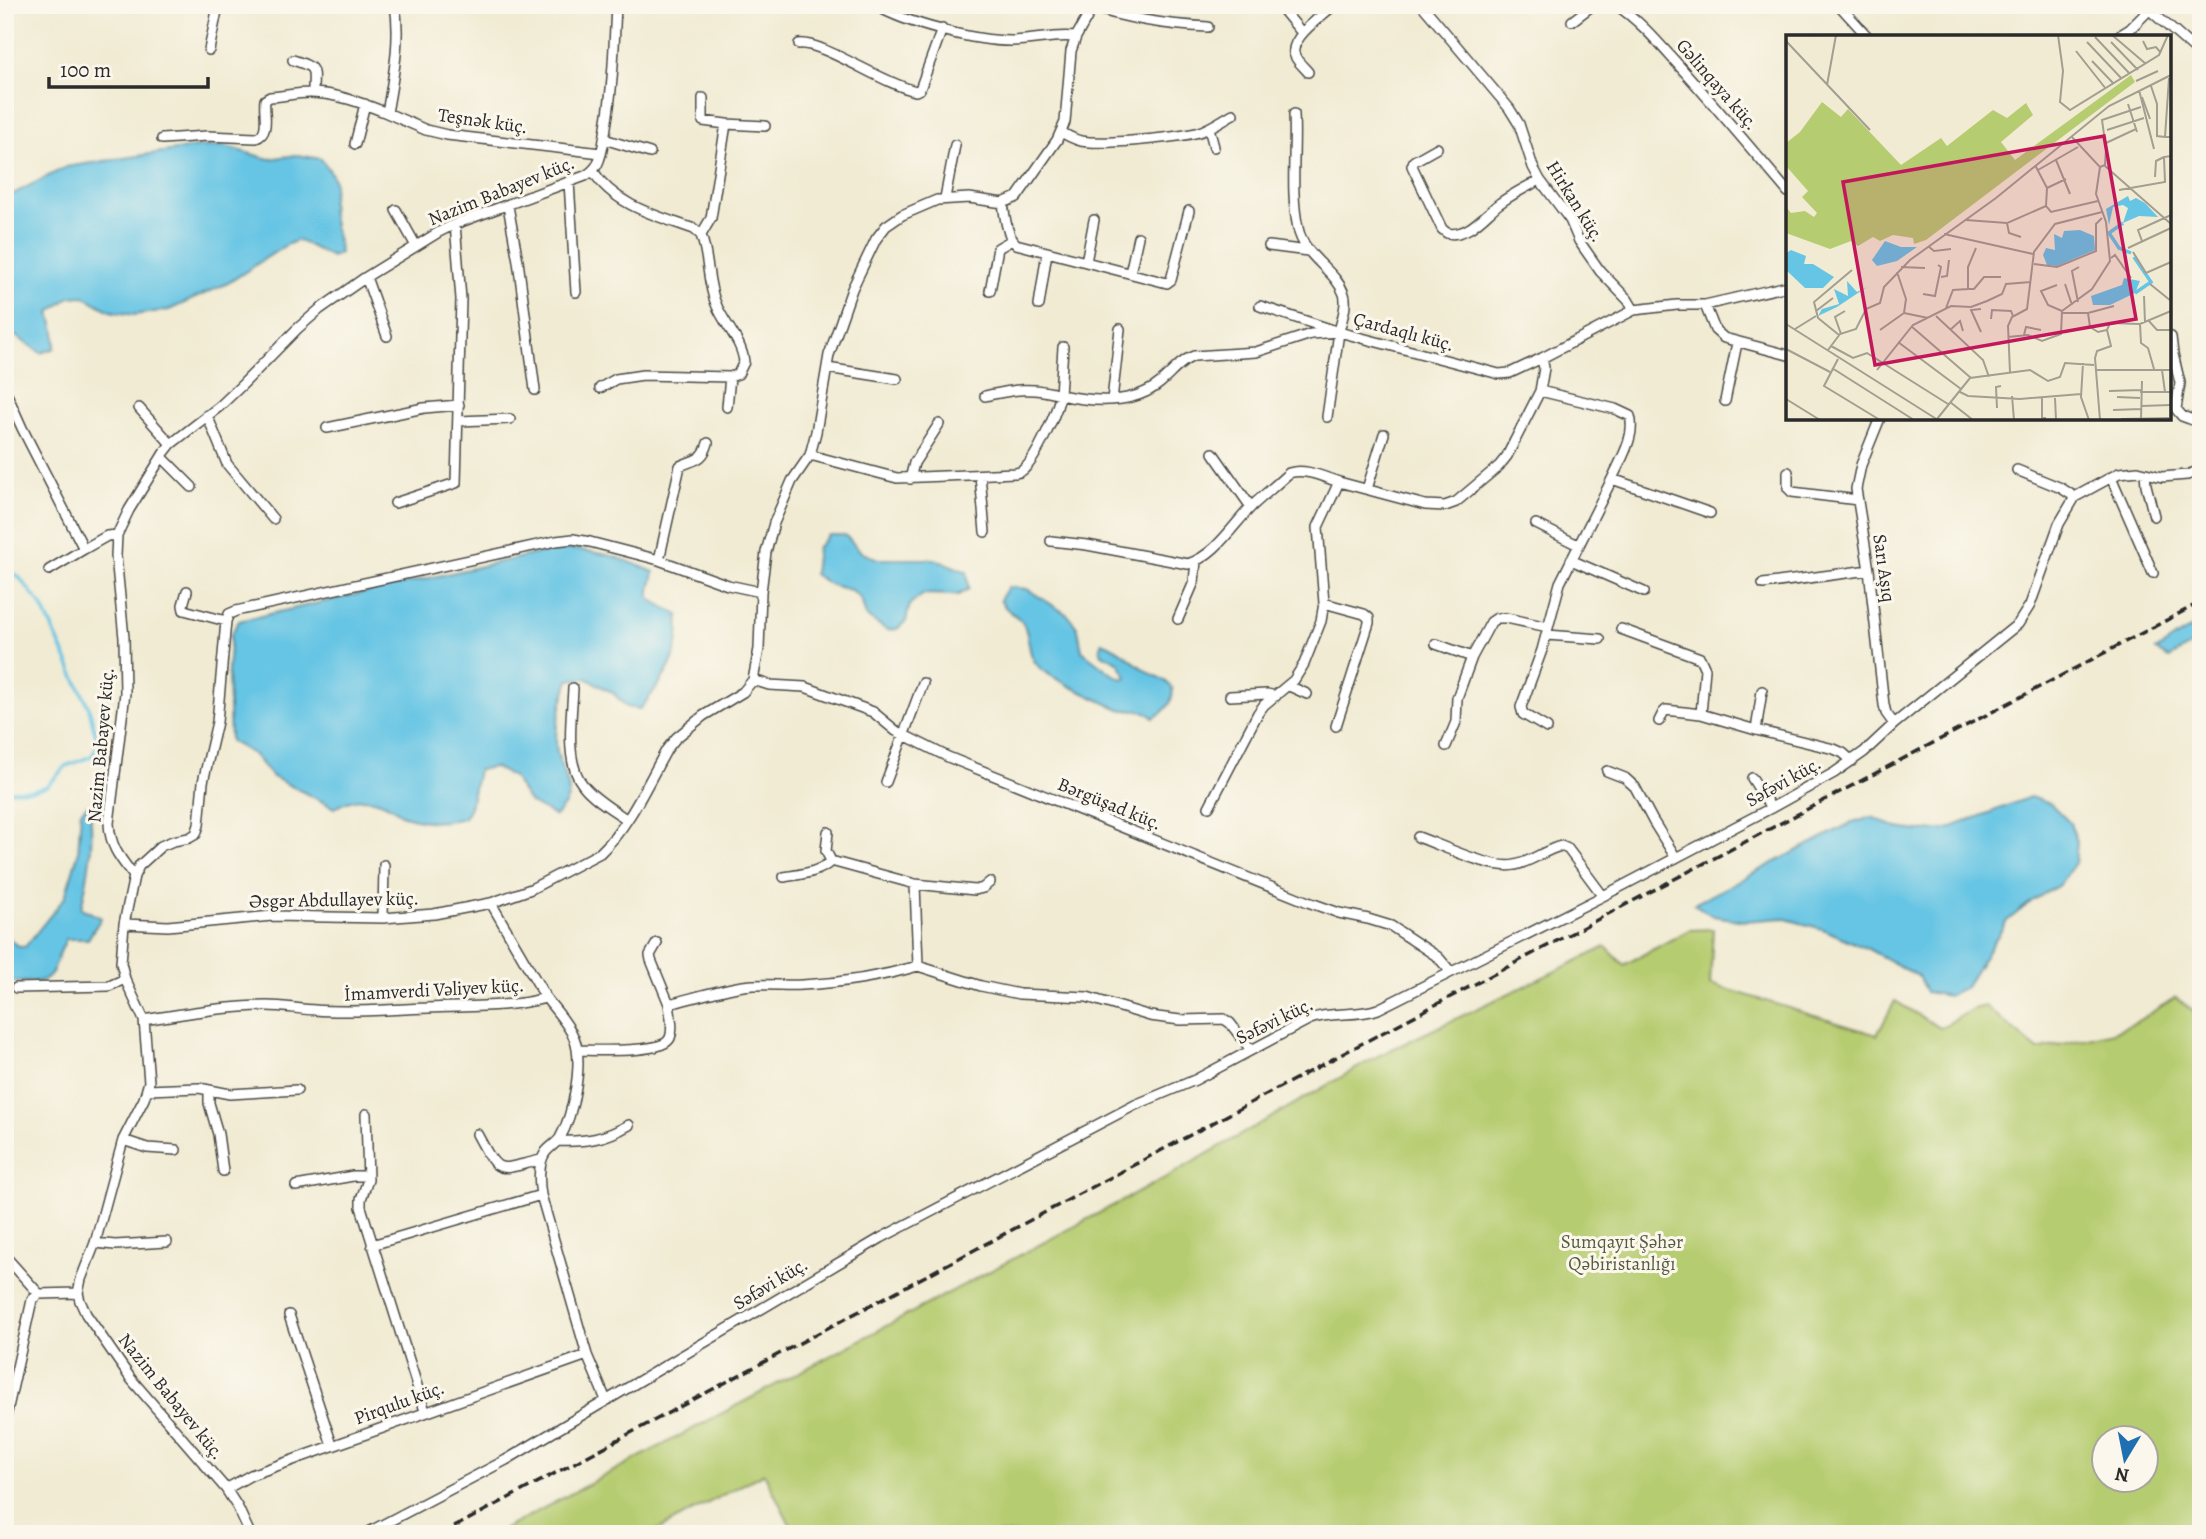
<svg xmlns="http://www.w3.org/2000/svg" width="2206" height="1539" viewBox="0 0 2206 1539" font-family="Alegreya,serif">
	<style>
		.green { fill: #b6cc70; stroke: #707c4e; stroke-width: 2; fill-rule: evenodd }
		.water { fill: #66c5e4; stroke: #487888; stroke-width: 2 }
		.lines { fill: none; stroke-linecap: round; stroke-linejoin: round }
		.stream { stroke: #66c5e4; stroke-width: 3.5 }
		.street-casing { stroke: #494844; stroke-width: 12 }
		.street { stroke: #fff; stroke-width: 9 }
		.rail { stroke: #2b2b2b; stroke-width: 3.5; stroke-dasharray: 10 5; stroke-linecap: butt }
		.labels { text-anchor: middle; stroke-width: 6; stroke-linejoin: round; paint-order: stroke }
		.street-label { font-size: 19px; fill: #2b2b2b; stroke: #fbf7ec }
		.park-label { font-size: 19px; fill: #555b40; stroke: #fbf7ec }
		.inset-river { fill: none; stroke: #66c5e4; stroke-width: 3.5 }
		.inset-road { fill: none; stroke: #a29e90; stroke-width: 2 }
		.view { fill: #c2185b; fill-opacity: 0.15; stroke: #c2185b; stroke-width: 3.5 }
		.inset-edge { fill: none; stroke: #2b2b2b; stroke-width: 3.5 }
	</style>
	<rect width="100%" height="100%" fill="#fbf7ec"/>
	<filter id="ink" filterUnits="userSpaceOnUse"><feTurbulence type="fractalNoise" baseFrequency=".0143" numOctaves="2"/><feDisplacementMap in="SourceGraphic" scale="14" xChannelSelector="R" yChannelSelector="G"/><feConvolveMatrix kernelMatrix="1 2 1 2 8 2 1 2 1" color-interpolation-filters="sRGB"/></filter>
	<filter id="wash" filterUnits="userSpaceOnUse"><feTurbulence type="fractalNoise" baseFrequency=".00686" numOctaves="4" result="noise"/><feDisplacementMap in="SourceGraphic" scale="28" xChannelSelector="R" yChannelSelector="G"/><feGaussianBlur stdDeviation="1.57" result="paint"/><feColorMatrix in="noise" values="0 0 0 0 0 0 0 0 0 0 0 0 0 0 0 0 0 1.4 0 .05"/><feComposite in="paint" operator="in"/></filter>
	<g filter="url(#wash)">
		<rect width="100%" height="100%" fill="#f1ebd3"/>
		<path class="green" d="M1713,929L1710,984L1877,1035L1895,1001L1940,1028L1973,1009L1985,1006L2038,1050L2113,1032L2133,1024L2176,997L2201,1018V1534H795L764,1473L650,1534H495L1165,1178L1380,1055L1606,947L1624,965L1689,930ZM2104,1438H2146V1480H2104Z"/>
		<path class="water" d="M223,146L269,159L297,155L321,159C346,189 327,187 332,216C334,228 338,240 340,253L332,257L298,240L286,245L228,283L169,310L134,315L110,311L83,296L70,297L50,312L55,331V348L41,353L5,329V198L66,167L196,147Z
			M829,535H845L862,553L878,559H935L967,572L969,589L958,595L924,594L910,604L906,621L897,629L887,630L866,616L861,599L851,590L831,585L814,574L817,548Z
			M570,549C604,552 623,558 654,572L650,590V599L678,615C683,656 664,679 640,709L627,707L613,693L586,678L569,680C563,698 553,733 557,751C562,779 582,791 555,816L529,802L513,777L494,767L478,770L470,807L464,818C444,823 425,823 405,816C400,814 396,810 391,807C372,796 354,796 335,808L271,776L254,755L230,741L228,671L231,634L239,621L544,552Z
			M1008,587L1027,589L1068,615L1078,629L1082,651L1112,674L1123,679L1127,677L1118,662L1102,654L1100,649L1102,642C1120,648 1130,660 1145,670C1157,678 1164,677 1173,689C1172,705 1166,711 1153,718C1145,706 1133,713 1120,709C1106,704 1048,677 1039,667C1025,653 1032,636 1022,622C1015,613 1007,613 1000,600Z
			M2201,624V640L2169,658L2156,651L2184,632Z
			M2030,797L2051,804L2070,823L2077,842L2075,863L2059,885L2032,901L2007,921L1966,986L1948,996L1926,992L1918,976L1868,949L1823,929L1782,918L1745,921L1713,916L1694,904L1849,824L1872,817L1897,828L1919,831L1944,830Z
			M89,804C95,838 89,874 81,908L101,918L88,939H66C44,984 62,982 5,982V934L16,945L25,947L65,897L78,854L81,811Z"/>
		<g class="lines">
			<path class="stream" d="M5,568L19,577L42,606L89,708L98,744L92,756L66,766L47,786L33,790L5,791"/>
		</g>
	</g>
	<g filter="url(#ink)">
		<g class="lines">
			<g class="street-casing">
				<path id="street" d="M395,5C401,40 393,78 387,113L426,130L447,135L601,153
					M875,5C907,24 975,41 1011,41C1034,41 1054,34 1076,37
					M1279,5L1302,33
					M1422,5L1509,108L1519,124L1533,167L1540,180L1570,220L1579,241L1600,271L1628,300L1634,310
					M1616,5C1642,22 1661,46 1682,69C1718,109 1753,151 1788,192
					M1839,5L1868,37
					M2144,5L2201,55
					M1093,7C1130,20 1169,25 1208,27
					M1572,21L1593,5
					M2117,37L2130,29L2152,7
					M799,44C822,41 885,85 916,91L920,89L942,29
					M209,50L218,6
					M293,60C318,68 313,68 313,93
					M1308,72C1304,67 1295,60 1294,53C1291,37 1323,15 1334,5
					M703,98V121L726,124L765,126
					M1209,128L1214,147
					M1061,132C1068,136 1073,139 1081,141C1103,145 1177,138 1199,132C1211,128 1222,120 1233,114
					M162,139L207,136L256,138C271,133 263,112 265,100L270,97C283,96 297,93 310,93C336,93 362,103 387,113
					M604,139L650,153
					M355,144L365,104
					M1437,148L1414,161L1412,166L1442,229L1447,233C1468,238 1485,214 1500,203C1513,194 1526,187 1540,180
					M593,171C615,206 658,216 694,229L701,235C709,257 707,282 716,304C724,324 742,341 744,362L738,374L730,377L643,375L616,379L600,388
					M569,182L576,292
					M945,198L955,145
					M1003,203C1005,216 1006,234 1016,244L1167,283L1171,280L1189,211
					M508,206L518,261L535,390
					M396,210L416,246
					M701,235L711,218L726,124
					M1269,246L1308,251
					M1086,262L1094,220
					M1130,273L1138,237
					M366,277L387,336
					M990,291L998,248L1012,240
					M1039,305L1047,252
					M1705,305L1715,330L1724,338L1788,355
					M1260,306L1339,332C1341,321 1348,305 1344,294C1335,269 1304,258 1298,228C1290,191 1296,152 1294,114
					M2171,337L2173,354L2180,383L2176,409L2182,416L2201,423
					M827,368L897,379
					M5,390L22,428L84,549L107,536L117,535
					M1540,391L1615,409L1630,416C1636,436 1620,461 1612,479
					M985,396C1013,390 1031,386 1060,395L1063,347
					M1112,400L1120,329
					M1725,401L1737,343
					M727,407L730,377
					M139,408L171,444
					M207,415L227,464L273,519
					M1327,417L1339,332
					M1880,418L1861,465L1856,489L1869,570L1884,705L1886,713L1894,724
					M458,421L510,419
					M327,428L424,408L459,405
					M1213,453L1251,507
					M810,455L897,478L1015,473C1020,472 1021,472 1025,468C1036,458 1058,411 1060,395C1094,402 1133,405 1160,383C1172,373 1180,361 1194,356L1256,352L1311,334L1339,332L1499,374L1510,373L1542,358L1634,310L1677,305H1705L1788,286
					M162,457L192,487
					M2017,470L2061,488L2075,497
					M1788,472V488L1792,492L1858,500
					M2145,473L2146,485L2154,516
					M980,475L985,532
					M2111,477L2153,573
					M910,479L914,463L939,424
					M1367,489L1384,434
					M395,503L456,483L461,299L455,224
					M1536,524L1578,545
					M1051,541L1087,545L1188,564C1216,555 1232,526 1252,506C1264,495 1277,484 1289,473C1306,468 1323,477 1339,482
					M659,560L680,466C695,459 703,461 708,443
					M1571,560L1644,592
					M49,570L84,549
					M1763,584L1869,570
					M187,591L183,605L184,610L226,621
					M1324,603L1364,614L1369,618V623L1336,726
					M1178,619L1194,582L1196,561
					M1621,629L1700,658L1705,669L1701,714
					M1547,635L1600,639
					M1436,644L1472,657
					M753,680L769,685L805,687L873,712L896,731L948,757L1308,902L1339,913L1368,919L1391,926L1438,957L1450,971
					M1289,686L1307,694
					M573,688C572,716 564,762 583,785C594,799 612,809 626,819
					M1230,696L1267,694L1276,696
					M1659,721L1663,713L1666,710L1701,714L1756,730L1834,749L1843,753L1852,761
					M1547,728L1523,714L1521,707L1542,650L1560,583L1612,479L1710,513
					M1756,730L1762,691
					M1446,746L1456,722L1457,698L1472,657L1491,622L1497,618H1506L1548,627
					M1607,771L1625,778L1635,787L1653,821L1676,858
					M1752,778L1771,808
					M886,782L923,683
					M1209,807L1258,713L1264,705L1294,680L1304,664L1321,621L1324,603L1318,527L1339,482L1425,505L1445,506L1456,502L1499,466L1507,456L1540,391L1544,368L1542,358
					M1418,837C1441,845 1492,870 1515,865C1531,862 1545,850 1561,846L1568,849L1603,896
					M134,876L139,866L161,846L173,841L189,838L196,834L199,825L203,782L217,722L226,621L229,614L236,611L556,541L573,539L590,542L659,560L728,585L761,592
					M784,877C800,874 819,873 831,861
					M915,884L975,890L983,888L990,882
					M491,903L546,998
					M383,918L384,865
					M124,924L168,926L272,916L383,918L434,914L491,903L531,889L600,853C630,825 647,784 667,749L676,738L703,716L743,692L753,680L759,649L761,592L766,552L774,523L792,481L810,455L816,432L829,355L852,289L876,239L886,226L902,215L937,200L969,198L1003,203L1017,197L1057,140L1065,122L1071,51L1076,37L1094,5
					M657,943L650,955L651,960L669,1004
					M918,966L981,986L1019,994L1087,997L1150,1016L1180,1020L1224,1019L1230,1023L1251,1050
					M16,988L109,986L125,979
					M144,1020C184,1014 225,1006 267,1006C283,1006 299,1009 315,1010C352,1013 391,1009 428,1008C467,1006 508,1008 546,998C556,1011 568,1023 574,1038C584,1063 573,1115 560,1138C556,1144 549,1147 545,1153C538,1164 539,1183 541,1195L587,1355L606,1400
					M578,1050C595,1050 663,1054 670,1038C674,1029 670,1014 669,1004C693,998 718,990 743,986C762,983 782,986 802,985C842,983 880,977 918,966L915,884L831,861L826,851L828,832
					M147,1090L199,1088L230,1094L297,1090
					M209,1091V1103L218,1134L223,1171
					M366,1114L368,1180L361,1199V1207L425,1411
					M477,1134C500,1177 496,1170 541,1160
					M123,1140L147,1148L176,1150
					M558,1141C586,1142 605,1139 629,1125
					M296,1186L353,1176H368
					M95,1243L115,1245L167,1242
					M372,1245L541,1195
					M5,1256L39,1294
					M289,1315L332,1445
					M5,1421L32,1300L39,1294L78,1293
					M226,1489L251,1475L587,1355
					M250,1534L238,1508L226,1489L131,1379L86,1314L80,1301L78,1293L81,1279L95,1243L123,1140L144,1099L149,1082L144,1020L125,979L121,963L124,924L134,876C120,858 110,847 109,823L125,693L124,638L116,556L117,535L129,510L164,453L171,444L220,406L243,384L297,329L320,309L366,277L439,232L455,224L585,176C590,173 594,170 597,165C603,154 604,139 606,127C613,87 614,46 616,5
					M365,1534L506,1460L881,1238L1135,1105L1195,1080L1310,1019C1332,1011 1356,1017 1378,1009L1603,896L1771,808L1834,773L1864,752L1894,724L2018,624L2030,605L2059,524L2075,497L2119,473L2138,471L2162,477L2187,475L2201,470"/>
			</g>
			<use href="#street" class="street"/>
			<path class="rail" d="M441,1534L1361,1044L2201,602"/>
		</g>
	</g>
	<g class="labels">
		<g class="street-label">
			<text transform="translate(1718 84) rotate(49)" y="7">Gəlinqaya küç.</text>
			<text transform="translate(483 120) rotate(8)" y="7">Teşnək küç.</text>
			<text transform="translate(501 190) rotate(-22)" y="7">Nazim Babayev küç.</text>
			<text transform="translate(1576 201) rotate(58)" y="7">Hirkan küç.</text>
			<text transform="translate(1404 331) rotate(15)" y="7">Çardaqlı küç.</text>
			<text transform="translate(1885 568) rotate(82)" y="7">Sarı Aşıq</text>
			<text transform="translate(100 745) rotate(-85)" y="7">Nazim Babayev küç.</text>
			<text transform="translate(1783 781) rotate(-29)" y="7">Səfəvi küç.</text>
			<text transform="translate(1110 803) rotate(22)" y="7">Bərgüşad küç.</text>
			<text transform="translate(334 899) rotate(-1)" y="7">Əsgər Abdullayev küç.</text>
			<text transform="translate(434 989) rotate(-3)" y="7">İmamverdi Vəliyev küç.</text>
			<text transform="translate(1274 1020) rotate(-26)" y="7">Səfəvi küç.</text>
			<text transform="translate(770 1283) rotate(-31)" y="7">Səfəvi küç.</text>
			<text transform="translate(172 1396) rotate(51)" y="7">Nazim Babayev küç.</text>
			<text transform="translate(399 1402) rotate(-20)" y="7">Pirqulu küç.</text>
		</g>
		<g class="park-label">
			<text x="1622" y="1248">Sumqayıt Şəhər<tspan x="1622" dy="22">Qəbiristanlığı</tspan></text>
		</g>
	</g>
	<g transform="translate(1786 35)">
		<rect width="385" height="385" fill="#f1ebd3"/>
		<path d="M345,40L349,47L140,205L128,209L127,203L107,200L94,206L87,202L72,211L65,206L44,214L0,198V172L5,178L19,176L28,182L31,178L16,162L22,156L0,131V108L14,97L36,67L55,82L62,74L115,130L155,103L161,111L207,75L221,83L240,68L247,80L215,107L229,125Z" fill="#b6cc70"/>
		<path d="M342,161L344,166L350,163L359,168L372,182L353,181L337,188L342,173L337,170L327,172L323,190L320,174ZM294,195L308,201L309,215L271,231L261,230L257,220L260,213L269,215L268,199L276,203L278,196ZM99,206L115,212H131L111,226L91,231L86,225ZM5,215L20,221L18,229H27L48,242L37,253H19L0,235V218ZM338,243L354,246L349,258L324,270H307L305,261L336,250ZM61,246L71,257L81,252L51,272L32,281L36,274L53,269L48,254L62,261Z" fill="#66c5e4"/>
		<path class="inset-river" d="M337,188L323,198L333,213L345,218M348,222L365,247L349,258"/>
		<path class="inset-road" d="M272,0L277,36L274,67L284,75L373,20L382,0M326,0L360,29M309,2L344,39M0,6L84,95M357,6L361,14L370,12L375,18M301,7L336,44M325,7L352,35M290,16L320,54M306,26L328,49M383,43L379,102H385M350,46L372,36M41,50L50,0M365,51L371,69V101L379,102M353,55L368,114M356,62L364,84M342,69L351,97M321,95L358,83M320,108L350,94M270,125L284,159M249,130L261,153L260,171L265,177L312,166M319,131L385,189M314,132L319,130L320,114L316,85L355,72M252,135L292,112M369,142L370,126L378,122M261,153L280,144M333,155L379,147L378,122L385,121M180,185L221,188M158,199L247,219M235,202L223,198L221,188L260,171M356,206L352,195L385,180M142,211L148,216L165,214M342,213L385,193M347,217L360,238L385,227M325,223L329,220L345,243M248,229L271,232L310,216V189L316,183M115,232L139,233M155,242L161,241L163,225M279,249L286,270M364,249L385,266M271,250L255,256L262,270L276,276M182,254H188L198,242H215M137,259L149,261L155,232L152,230M358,261L359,287M292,267L286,236L293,232M160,273L167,255L182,254V232L190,213M195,274L185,275L195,297M30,276L47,263M118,278L142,283M276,278H302L304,292L312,297L321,295L324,288L354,289L385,276M302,278L328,271M150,281L197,325L203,342M205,284L206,275L225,276L227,281M362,285L371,295H385M0,289L152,385M354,289L355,308L362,313L368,334M125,291L185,343M9,294L30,281M94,295L118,278L120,264L111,237M164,295L174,286L177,296M55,299L49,282L59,276M53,300L32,283L28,267L66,235M238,300L240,292L255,295M222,302L242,300L256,306L275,299L276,276L306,254L324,226L320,187L310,159L314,132L285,101M112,307L175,354M45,311L67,323L81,318L162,369M0,314L44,337M42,315L54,299L70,294L80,274L94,268L98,252L124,225L210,163L323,71L385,40M52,324L38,351L94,385M297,328L295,362L303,385M46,333L128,385M91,335L127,290L165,271L185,272L201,266L216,259L220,249L245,247M309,335H385M376,335L379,357M224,337L222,291L226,282L241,274L248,217L269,189L316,177M323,356L355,355M174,357L182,361L234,364L295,359M354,357H385M226,361L228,385M331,362L354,363M256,363V383H260M269,363L270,385M0,364L34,385M164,367L187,385M355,371L385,370M211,373L210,352L215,351M327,375L355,374M151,384L184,343L244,335L262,346L274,342L279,328L308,330M335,384L383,383M314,385L309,323L311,316L325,311L321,295M355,385L356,346"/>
		<path class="view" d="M318,101L350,284L89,330L57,147Z"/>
		<rect width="385" height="385" class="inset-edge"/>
	</g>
	<rect width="2206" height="1539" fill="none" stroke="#fbf7ec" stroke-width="28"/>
	<g transform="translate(2125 1459) rotate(190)"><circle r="33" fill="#fbf7ec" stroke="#a8a59f" stroke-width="2"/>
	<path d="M0-5L12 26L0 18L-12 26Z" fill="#1f6fb2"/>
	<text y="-10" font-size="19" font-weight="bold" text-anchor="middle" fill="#2b2b2b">N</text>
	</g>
	<path d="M49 77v10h159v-10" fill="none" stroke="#2b2b2b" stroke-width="3.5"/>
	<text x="60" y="77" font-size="21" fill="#2b2b2b" stroke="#fbf7ec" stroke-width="5" paint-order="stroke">100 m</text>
</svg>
